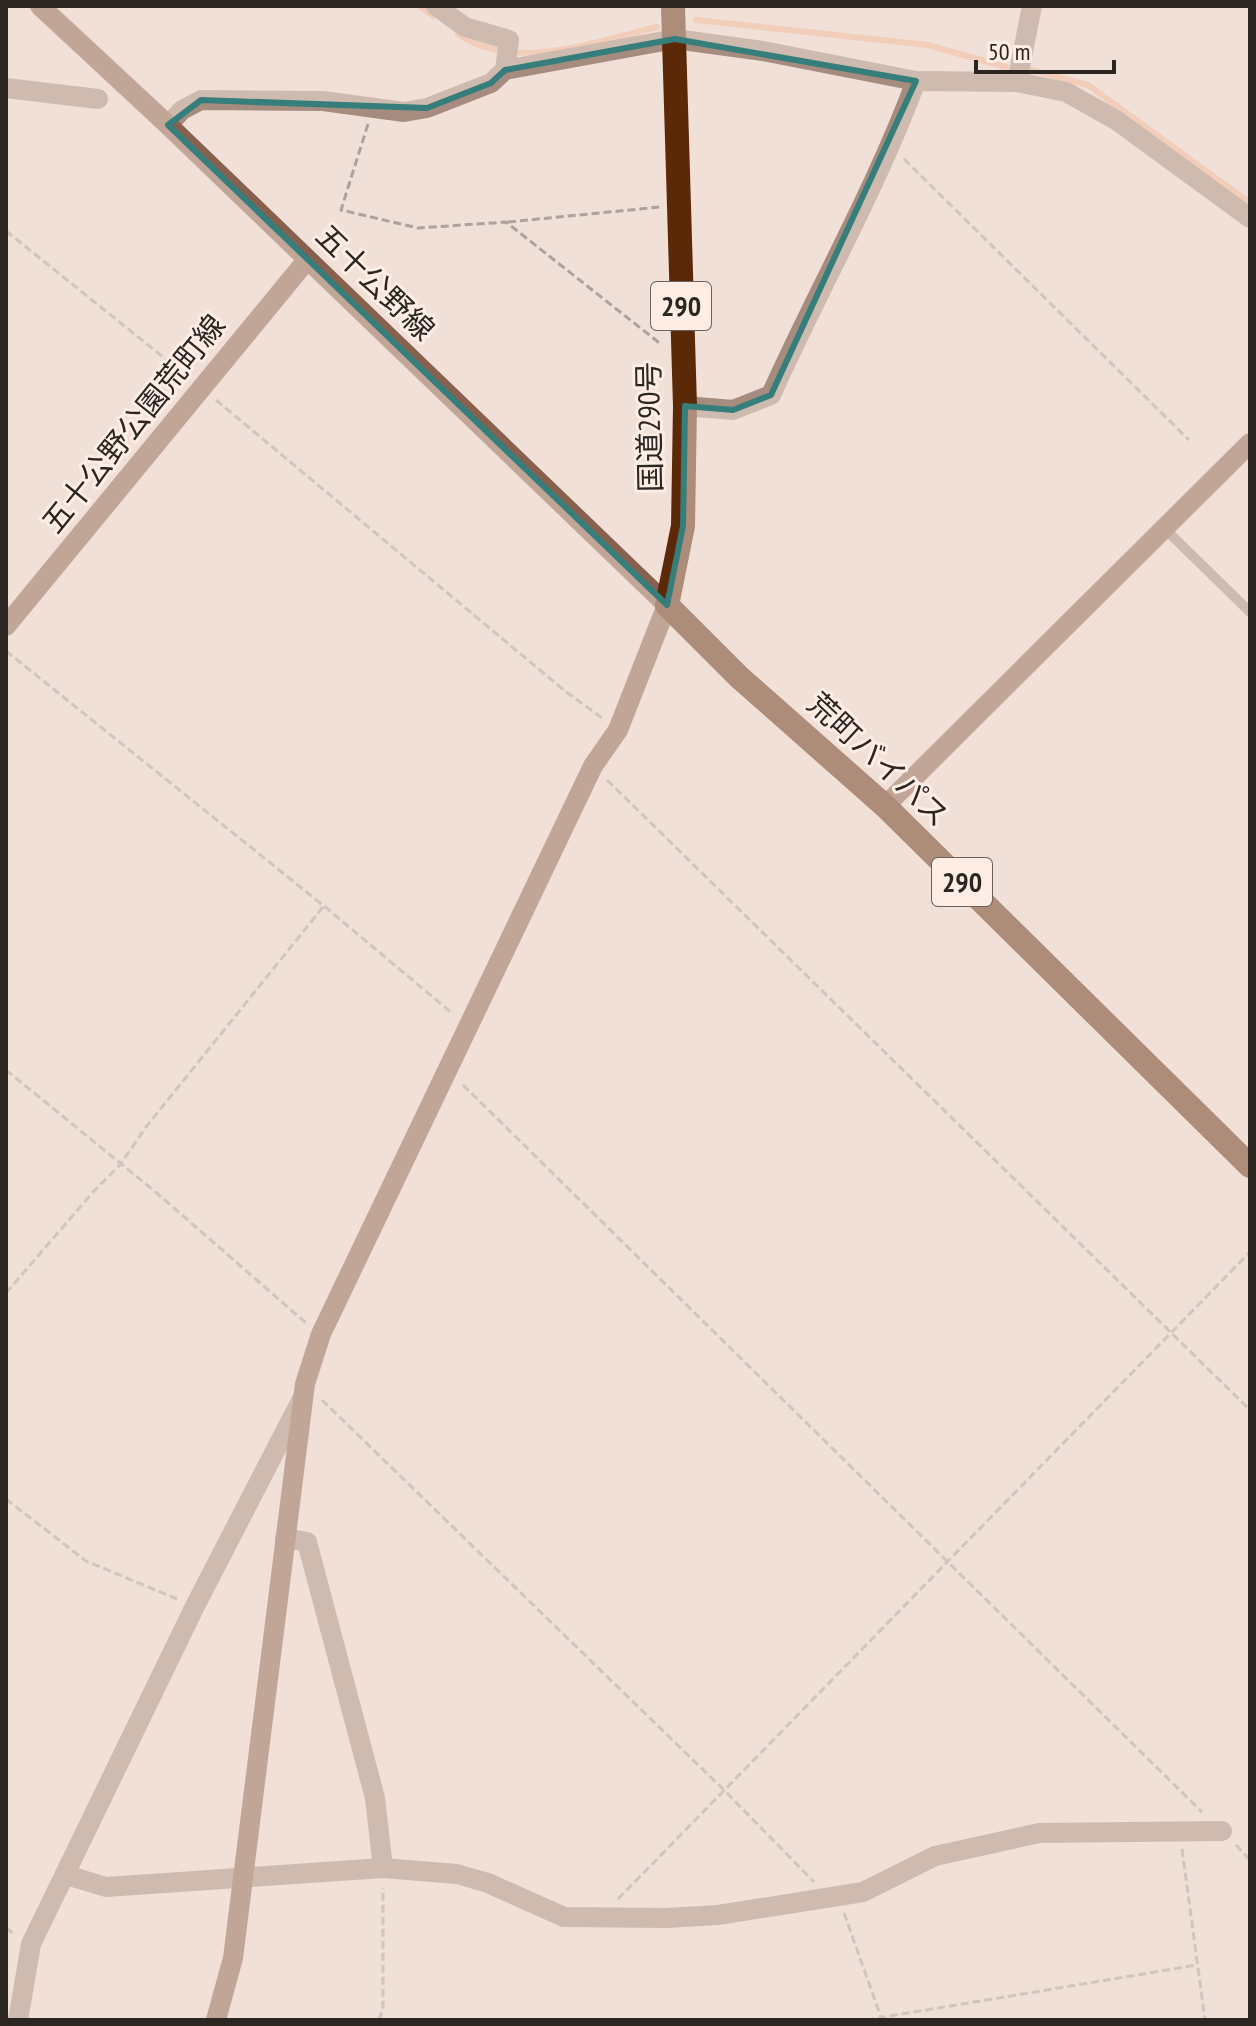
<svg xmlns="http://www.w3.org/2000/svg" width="1256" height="2026" viewBox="0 0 1256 2026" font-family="'PT Sans Narrow','Noto Sans JP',sans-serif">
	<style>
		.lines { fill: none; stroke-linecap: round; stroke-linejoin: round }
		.stream { stroke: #f4b595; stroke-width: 6 }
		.path { stroke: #afa29b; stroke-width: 3; stroke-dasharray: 8 4; stroke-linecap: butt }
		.lane { stroke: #a68c7e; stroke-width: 10 }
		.street { stroke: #a68c7e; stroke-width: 20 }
		.secondary { stroke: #87614d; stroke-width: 20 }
		.highway { stroke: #5b2908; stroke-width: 24 }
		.marked { fill: none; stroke: #357e7b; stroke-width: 6; stroke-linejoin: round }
		.labels { text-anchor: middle; stroke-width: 6; stroke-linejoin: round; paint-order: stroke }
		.shield { fill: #fdede5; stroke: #6b625d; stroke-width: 2 }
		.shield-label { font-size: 28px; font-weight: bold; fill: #2c2623 }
		.street-label { font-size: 30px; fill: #2c2623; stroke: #fdede5 }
	</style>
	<rect width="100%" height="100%" fill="#f0e0d7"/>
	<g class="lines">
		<path class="stream" d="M420,6L433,16
			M696,20L928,45L1006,67
			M458,34C514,73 597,41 657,27
			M1028,69L1088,85L1250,203"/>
		<path class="path" d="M368,124L341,210L418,228L506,222L662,345
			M904,159L1189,440
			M508,222L660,207
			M6,231L188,377
			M216,400L565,691L602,718
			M6,651L324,906L453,1014
			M607,780L1250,1410
			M6,1070L158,1194L306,1323
			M463,1085L1202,1812
			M6,1293L94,1191L120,1165L146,1127L323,907
			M322,1400L725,1791L814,1882
			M6,1499L86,1561L177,1599
			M1236,1845L1250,1860
			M1182,1849L1205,2020
			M618,1899L1250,1252
			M844,1913L882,2020
			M6,1928L14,1934
			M379,2020L383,2009V1888
			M866,2020L1197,1965"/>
		<path class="lane" d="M1164,528L1250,612"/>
		<path class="street" d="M436,6L465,27L509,40L505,70
			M1017,82L1032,6
			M6,88L98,99
			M168,125L182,110L201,100L323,101L404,112L427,108L491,83L505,70L675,39L763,51L916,81L1017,82L1066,92L1116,120L1250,218
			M685,406L733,410L771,395C818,290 876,189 916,81
			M285,1538L307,1542L375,1798L383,1868
			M66,1875L106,1887L383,1868L457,1874L488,1883L564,1917L666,1918L718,1915L863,1892L935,1856L1039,1833L1222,1831
			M18,2020L31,1944L195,1606L303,1397"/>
		<path class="secondary" d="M40,6L168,125L667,605L618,730L593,766L321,1334L305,1384L233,1958L216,2020
			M6,626L307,260
			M885,806L1250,443"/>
		<path class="highway" d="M673,6L685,406L683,526L667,605L739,677L885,806L1250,1166"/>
	</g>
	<path d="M0 0H1256V2026H0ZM675,39L916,81L771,395L733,410L685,406L683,526L667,605L168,125L201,100L427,108L491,83L505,70Z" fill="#f0e0d7" fill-opacity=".55" fill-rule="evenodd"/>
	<path class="marked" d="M675,39L916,81L771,395L733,410L685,406L683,526L667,605L168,125L201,100L427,108L491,83L505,70Z"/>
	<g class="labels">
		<g class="shield">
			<rect x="651" y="282" width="60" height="48" rx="6"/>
			<rect x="932" y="858" width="60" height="48" rx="6"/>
		</g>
		<g class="shield-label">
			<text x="681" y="316">290</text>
			<text x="962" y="892">290</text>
		</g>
		<g class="street-label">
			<text transform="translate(375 283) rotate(44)" y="10">五十公野線</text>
			<text transform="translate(134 424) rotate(-51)" y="10">五十公野公園荒町線</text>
			<text transform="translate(650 427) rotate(-91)" y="10">国道290号</text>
			<text transform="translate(878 760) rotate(43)" y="10">荒町バイパス</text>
		</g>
	</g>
	<rect width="1256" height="2026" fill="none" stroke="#2c2623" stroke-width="16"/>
	<path d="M976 60v12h138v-12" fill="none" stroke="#2c2623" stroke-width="4"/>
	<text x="988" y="60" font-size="24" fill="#2c2623" stroke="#fdede5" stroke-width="6" paint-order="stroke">50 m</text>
</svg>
